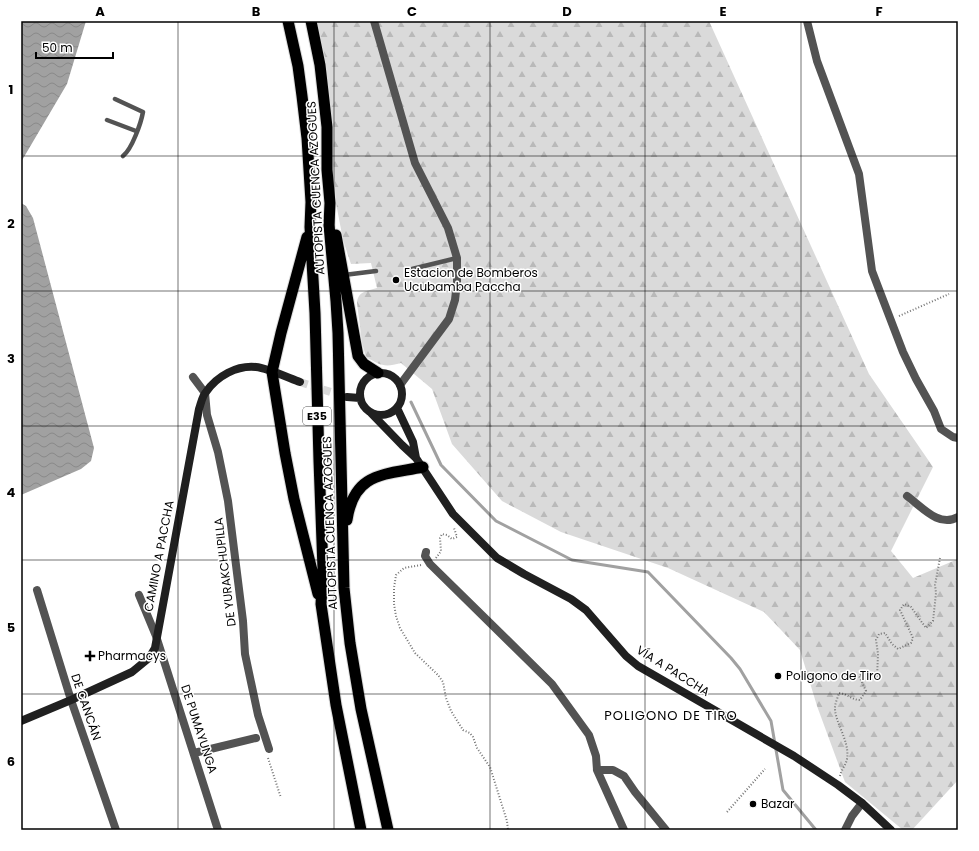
<svg xmlns="http://www.w3.org/2000/svg" width="979" height="851" viewBox="0 0 979 851" font-family="Poppins,sans-serif">
	<style>
		.forest { fill: url(#forest-firs) }
		.water { fill: url(#water-waves) }
		.lines { fill: none; stroke-linecap: round; stroke-linejoin: round }
		.stream { stroke: #a1a1a1; stroke-width: 3 }
		.secondary-tunnel { stroke: #d9d9d9; stroke-width: 8; stroke-dasharray: 8 4; stroke-linecap: butt }
		.trunk-casing { stroke: #dbdbdb; stroke-width: 13 }
		.path { stroke: #757575; stroke-width: 2; stroke-dasharray: 1 2; stroke-linecap: butt }
		.service { stroke: #535353; stroke-width: 4.5 }
		.minor { stroke: #535353; stroke-width: 8 }
		.tertiary { stroke: #535353; stroke-width: 8 }
		.secondary { stroke: #202020; stroke-width: 8 }
		.trunk { stroke: #000; stroke-width: 11 }
		.grid { fill: none; stroke: #000; stroke-width: 1; stroke-opacity: 0.55 }
		.poi-dot { fill: #000; stroke: #fff; stroke-width: 1.5 }
		.labels { text-anchor: middle; stroke-width: 3; stroke-linejoin: round; paint-order: stroke }
		.shield { fill: #fff; stroke: #4c4c4c; stroke-width: 1 }
		.shield-label { font-size: 11px; font-weight: bold; fill: #000 }
		.street-label { font-size: 12px; fill: #000; stroke: #fff }
		.poi-label { font-size: 12px; fill: #000; stroke: #fff; text-anchor: start }
		.neighbourhood-label { font-size: 13px; letter-spacing: 1px; fill: #000; stroke: #fff }
		.neatline { fill: none; stroke: #000; stroke-width: 1.5 }
		.grid-label { font-size: 13px; text-anchor: middle; font-weight: bold; fill: #000 }
	</style>
	<defs>
		<pattern id="forest-firs" width="22" height="20" patternUnits="userSpaceOnUse"><rect width="22" height="20" fill="#dadada"/><path d="M5 1l3.5 6h-7zM16 11l3.5 6h-7z" fill="#b9b9b9"/></pattern>
		<pattern id="water-waves" width="16" height="10" patternUnits="userSpaceOnUse"><rect width="16" height="10" fill="#a1a1a1"/><path d="M0 5q4-4 8 0t8 0" fill="none" stroke="#898989"/></pattern>
	</defs>
	<rect width="100%" height="100%" fill="#fff"/>
	<path class="forest" d="M317,21H709L869,374L933,467L891,551L913,578L958,559V780L912,830H903L845,782L817,706L800,650L764,612L668,568L561,532L502,501L452,444L432,389L401,363C384,368 380,365 366,357L362,343L357,303C358,291 367,291 377,288L371,263L351,264L343,240L336,203L329,110Z"/>
	<path class="water" d="M21,21H86L67,84L21,162Z
		M21,203L26,206L33,218L94,448L91,461L81,469L21,495Z"/>
	<g class="lines">
		<path class="stream" d="M411,402L441,465L496,521L572,560L648,572L731,658L740,669L771,721L783,790L816,830"/>
		<path class="secondary-tunnel" d="M300,382L343,396"/>
		<g class="trunk-casing">
			<path id="trunk" d="M288,21L298,66L302,96L307,138L311,202L310,227L315,313L319,461L323,569L321,604L336,705L361,830
				M311,21L320,65L327,127V170L330,203L329,225L336,301L338,333L344,588L350,643L361,709L388,830
				M336,235L358,356L364,364L378,373
				M307,237L281,333L272,372L285,453L294,499L318,594
				M347,520C354,472 384,475 423,467"/>
		</g>
		<path class="path" d="M899,316L949,294
			M436,558L441,551L440,538L442,534L447,535L452,539L457,537L454,528
			M421,565L404,568L396,575L394,588V604L396,616L400,628L415,653L438,675L443,682L446,698L451,711L463,730L470,733L473,737L477,748L490,767L507,821L508,830
			M268,758L281,798
			M840,776C841,770 846,765 847,759C850,741 835,723 835,708C835,703 838,697 839,693C848,694 852,700 860,700L866,691L859,676L864,672L877,678L878,654L876,640L879,634L885,633L892,644L898,649L911,643L913,638L900,610L904,604L911,607L926,628L933,621L936,593L935,585L940,558
			M727,812L765,769"/>
		<path class="service" d="M115,99L143,112C141,123 132,149 123,156
			M107,120L136,131
			M412,269L457,258
			M344,275L376,271"/>
		<path class="minor" d="M807,21L817,61L859,174L872,271L880,292L903,352L916,379L934,411L941,429L953,437L958,438
			M193,377L205,393L207,415L218,452L228,501L243,621L245,654L258,715L269,749
			M907,496C922,507 939,528 958,517
			M426,552L425,556L430,564L552,684L589,735L596,756L597,770H613L624,776L635,792L666,830
			M37,590L71,700L116,830
			M139,595L156,636L218,830
			M194,753L256,738
			M597,770L624,830
			M845,830L852,816L862,803"/>
		<path class="tertiary" d="M374,21L415,163L448,228L457,258V282L455,300L449,319L400,385"/>
		<path class="secondary" d="M360 394a21 21 0 1 1 42 0a21 21 0 1 1-42 0Z
			M347,397L360,398
			M397,408L413,442L416,458
			M371,413L402,445L416,458L453,514L497,558L524,574L571,599L586,610L626,656L638,666L794,756L838,785L862,803L891,830
			M21,721L71,700L132,672L149,658L155,648L199,409C201,404 202,396 206,392C217,376 237,365 256,367C267,368 289,378 300,382"/>
		<use href="#trunk" class="trunk"/>
	</g>
	<path class="grid" d="M178,21V830M334,21V830M490,21V830M645,21V830M801,21V830M21,156H958M21,291H958M21,426H958M21,560H958M21,694H958"/>
	<g class="poi-dot">
		<circle cx="396" cy="280" r="4"/>
		<path d="M88 650h4v4h4v4h-4v4h-4v-4h-4v-4h4z"/>
		<circle cx="778" cy="676" r="4"/>
		<circle cx="753" cy="804" r="4"/>
	</g>
	<g class="labels">
		<rect class="shield" x="303" y="407" width="28" height="18" rx="3"/>
		<g class="shield-label">
			<text x="317" y="420">E35</text>
		</g>
		<g class="street-label">
			<text transform="translate(316 188) rotate(-93)" y="4">AUTOPISTA CUENCA AZOGUES</text>
			<text transform="translate(330 523) rotate(-92)" y="4">AUTOPISTA CUENCA AZOGUES</text>
			<text transform="translate(159 556) rotate(-79)" y="4">CAMINO A PACCHA</text>
			<text transform="translate(225 572) rotate(-97)" y="4">DE YURAKCHUPILLA</text>
			<text transform="translate(673 671) rotate(32)" y="4">VÍA A PACCHA</text>
			<text transform="translate(86 707) rotate(71)" y="4">DE CANCÁN</text>
			<text transform="translate(199 729) rotate(72)" y="4">DE PUMAYUNGA</text>
		</g>
		<g class="poi-label">
			<text x="404" y="277">Estacion de Bomberos<tspan x="404" dy="14">Ucubamba Paccha</tspan></text>
			<text x="98" y="660">Pharmacys</text>
			<text x="786" y="680">Poligono de Tiro</text>
			<text x="761" y="808">Bazar</text>
		</g>
		<g class="neighbourhood-label">
			<text x="671" y="720">POLIGONO DE TIRO</text>
		</g>
	</g>
	<rect width="979" height="851" fill="none" stroke="#ffffff" stroke-width="44"/>
	<path d="M36 52v6h77v-6" fill="none" stroke="#000000" stroke-width="2"/>
	<text x="42" y="52" font-size="12" fill="#000000" stroke="#ffffff" stroke-width="3" paint-order="stroke">50 m</text>
	<rect x="22" y="22" width="935" height="807" class="neatline"/>
	<g class="grid-label">
		<text x="100" y="16">A</text>
		<text x="256" y="16">B</text>
		<text x="412" y="16">C</text>
		<text x="567" y="16">D</text>
		<text x="723" y="16">E</text>
		<text x="879" y="16">F</text>
		<text x="11" y="94">1</text>
		<text x="11" y="228">2</text>
		<text x="11" y="363">3</text>
		<text x="11" y="497">4</text>
		<text x="11" y="632">5</text>
		<text x="11" y="766">6</text>
	</g>
</svg>
